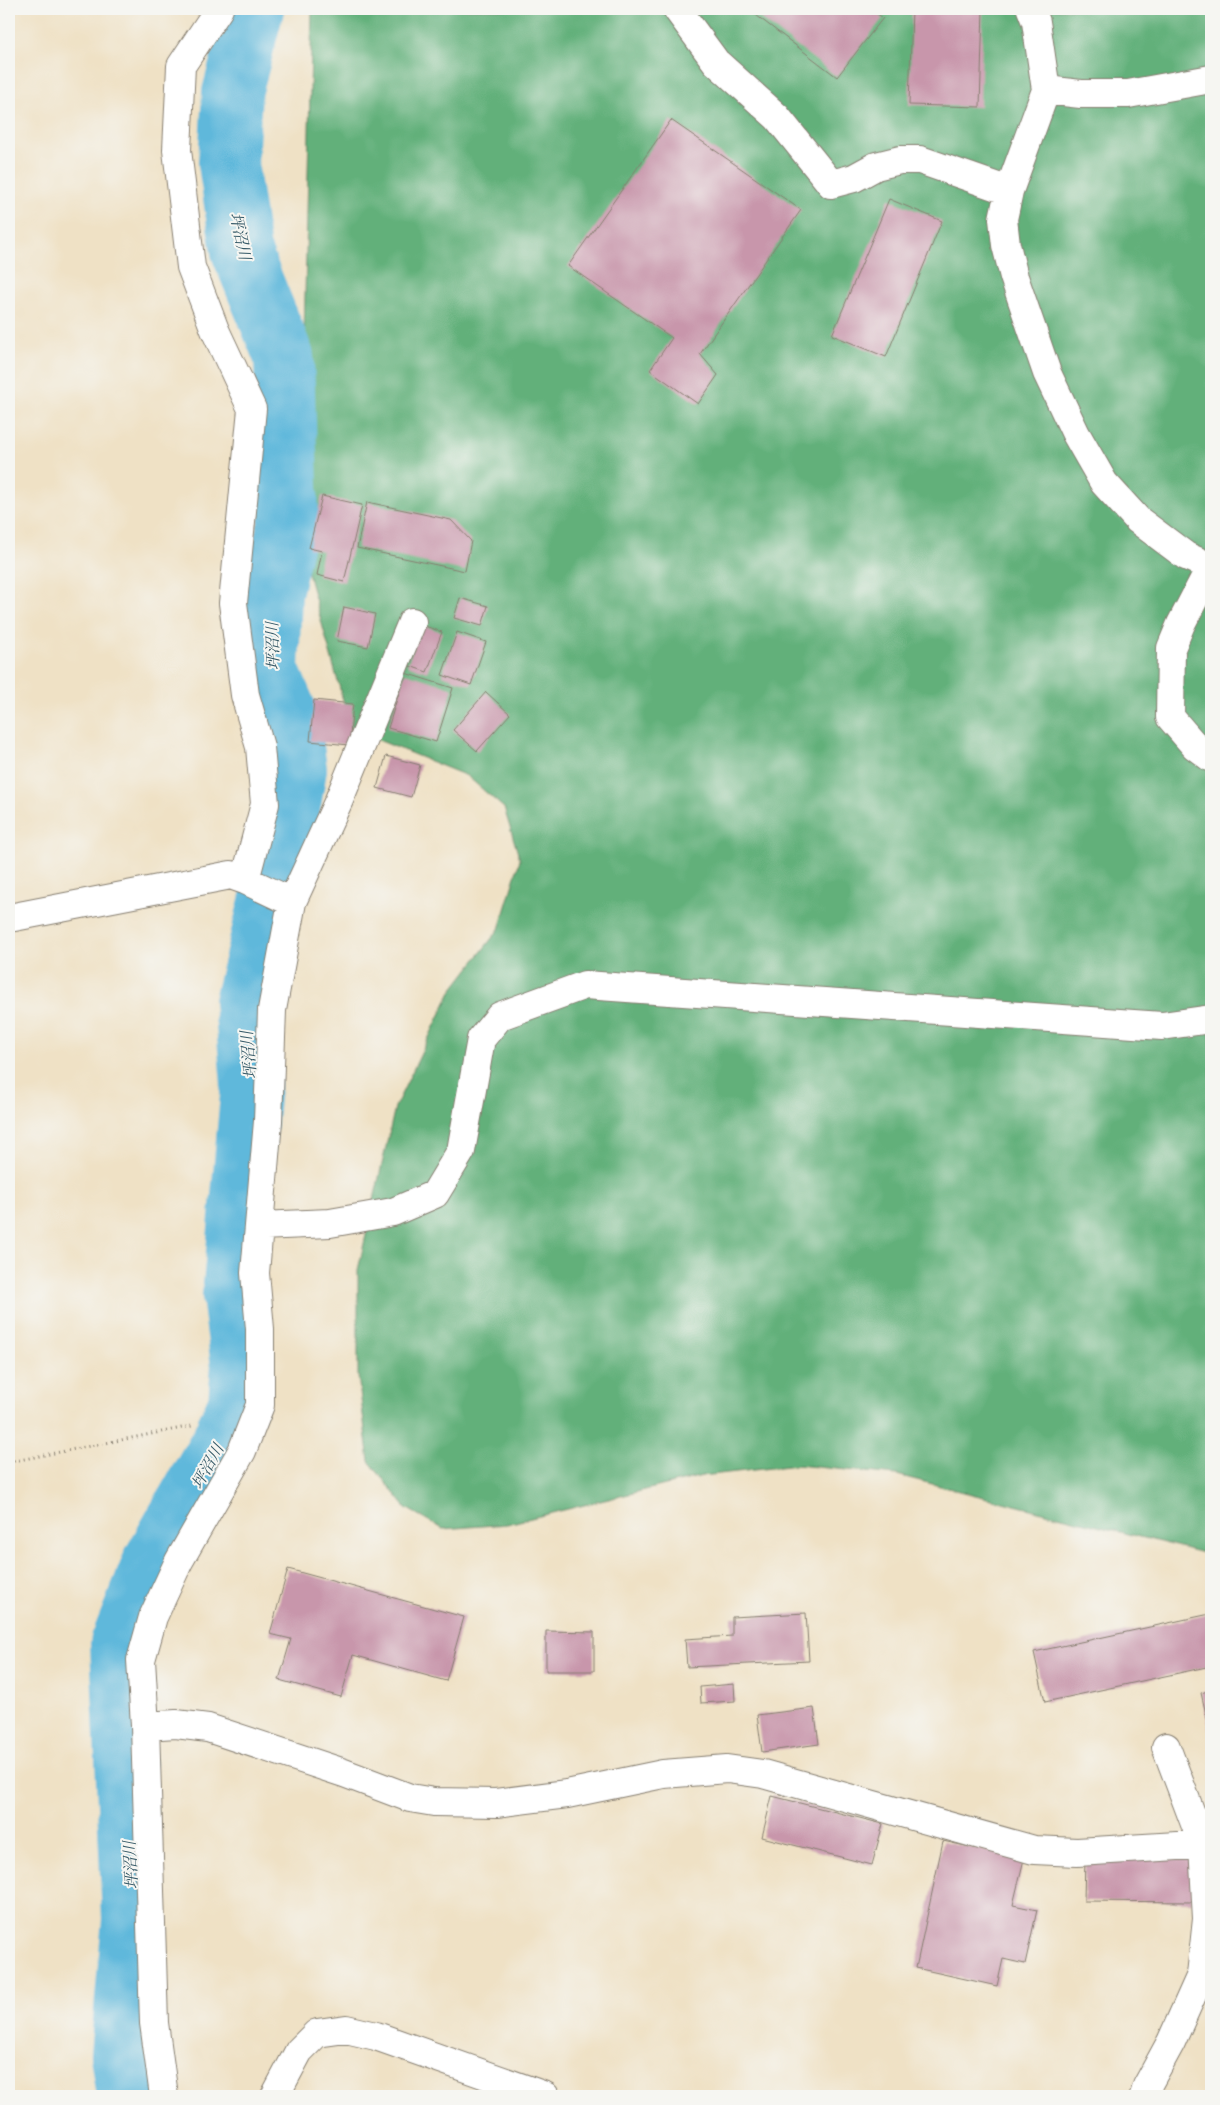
<svg xmlns="http://www.w3.org/2000/svg" width="1220" height="2105" viewBox="0 0 1220 2105" font-family="'Old Standard TT','Noto Serif JP',serif">
	<style>
		.forest { fill: #62b07a; stroke: #3f664b }
		.lines { fill: none; stroke-linecap: round; stroke-linejoin: round }
		.river { stroke: #5eb8db; stroke-width: 60 }
		.building { fill: #c896ab }
		.minor-casing { stroke: #867e70; stroke-width: 30 }
		.path { stroke: #867e70; stroke-width: 3; stroke-dasharray: 1 4; stroke-linecap: butt }
		.minor { stroke: #fff; stroke-width: 28 }
		.labels { text-anchor: middle; stroke-width: 4; stroke-linejoin: round; paint-order: stroke }
		.water-label { font-size: 16px; font-style: italic; fill: #365a68; stroke: #f6f6f2 }
	</style>
	<rect width="100%" height="100%" fill="#f6f6f2"/>
	<filter id="ink" filterUnits="userSpaceOnUse"><feTurbulence type="fractalNoise" baseFrequency=".02" numOctaves="2"/><feDisplacementMap in="SourceGraphic" scale="10" xChannelSelector="R" yChannelSelector="G"/><feConvolveMatrix kernelMatrix="1 2 1 2 8 2 1 2 1" color-interpolation-filters="sRGB"/></filter>
	<filter id="wash" filterUnits="userSpaceOnUse"><feTurbulence type="fractalNoise" baseFrequency=".0096" numOctaves="4" result="noise"/><feDisplacementMap in="SourceGraphic" scale="20" xChannelSelector="R" yChannelSelector="G"/><feGaussianBlur stdDeviation="1.12" result="paint"/><feColorMatrix in="noise" values="0 0 0 0 0 0 0 0 0 0 0 0 0 0 0 0 0 1.4 0 .05"/><feComposite in="paint" operator="in"/></filter>
	<g filter="url(#wash)">
		<rect width="100%" height="100%" fill="#efe1c5"/>
		<path class="forest" d="M312,9H1211V1555L897,1475L797,1465L702,1476L507,1524L443,1529L406,1508L369,1461L358,1376V1270L395,1107L452,990L499,929L520,860L504,808L467,776L351,729L303,555L302,417Z"/>
		<g class="lines">
			<path class="river" d="M126,2096L120,2055L132,1920L120,1644L153,1561L220,1443L238,1403L241,1365L232,1296L251,1084L244,1002L285,839L297,769L290,719L269,670L272,593L289,520L284,357L241,251L228,163L232,93L254,9"/>
		</g>
		<g id="blocks">
			<path class="building" d="M748,9H871L883,18L837,77Z
				M912,9H983L980,107L909,105Z
				M671,120L801,210L700,354L718,375L698,404L650,370L672,338L568,266Z
				M889,199L942,221L886,357L832,335Z
				M322,496L362,505L344,582L317,575L322,551L309,548Z
				M367,502L451,520L471,541L465,571L357,548Z
				M460,598L488,606L482,626L454,618Z
				M344,607L375,614L368,647L337,641Z
				M422,625L442,632L427,672L407,665Z
				M457,632L486,642L471,685L442,675Z
				M405,673L453,688L436,742L388,728Z
				M486,692L510,714L477,751L453,730Z
				M314,700L353,704L349,745L310,741Z
				M386,756L420,765L411,797L377,788Z
				M288,1569L464,1617L446,1681L353,1655L341,1697L279,1680L291,1639L270,1634Z
				M806,1613L809,1661L687,1667L685,1639L732,1636V1617Z
				M1210,1614L1211,1666L1045,1702L1034,1652Z
				M546,1631L594,1632V1671H546Z
				M734,1684L735,1701L701,1703L700,1687Z
				M1211,1690V1731H1210L1201,1693Z
				M814,1708L819,1744L762,1752L757,1715Z
				M772,1796L883,1824L872,1865L762,1837Z
				M943,1841L1024,1859L1013,1905L1037,1910L1025,1964L1003,1959L997,1986L916,1968Z
				M1085,1857L1193,1859L1192,1902L1084,1901Z"/>
		</g>
	</g>
	<g filter="url(#ink)">
		<use href="#blocks" fill-opacity="0" stroke="#867e70" stroke-width="1"/>
		<g class="lines">
			<g class="minor-casing">
				<path id="minor" d="M219,9L181,66L177,150L191,267L215,330L252,409L233,603L245,695L260,747L265,804L245,880
					M677,9L716,62L777,117L831,184L854,178L876,166L900,160H920L1009,191L1003,219L1006,245L1014,277L1047,373L1076,434L1104,483L1138,520L1186,556L1211,567
					M1031,9L1036,22L1046,90
					M1009,191L1046,90L1081,94H1128L1211,79
					M1210,568L1181,624L1171,648L1170,717L1195,746L1211,758
					M292,902L339,800L412,622
					M9,918L231,875L245,880L292,902L272,1010L268,1121L255,1273L260,1329V1405L242,1451L179,1561L153,1617L141,1660L145,1726L154,2023L164,2096
					M260,1226L330,1223L393,1212L435,1194L461,1151L481,1039L500,1016L585,985L1162,1026L1211,1019
					M145,1726L176,1724L208,1728L344,1773L410,1798L434,1802L496,1803L567,1794L663,1774L727,1769L763,1774L1034,1850L1077,1852L1211,1844
					M275,2096L299,2051L317,2033L346,2029L376,2036L545,2096
					M1144,2096L1147,2086L1171,2042L1201,1975L1207,1919L1203,1845L1166,1747"/>
			</g>
			<path class="path" d="M9,1462L192,1426"/>
			<use href="#minor" class="minor"/>
		</g>
	</g>
	<g class="labels">
		<g class="water-label">
			<text transform="translate(241 236) rotate(78)" y="6">坪沼川</text>
			<text transform="translate(272 646) rotate(-91)" y="6">坪沼川</text>
			<text transform="translate(248 1055) rotate(-95)" y="6">坪沼川</text>
			<text transform="translate(207 1466) rotate(-61)" y="6">坪沼川</text>
			<text transform="translate(130 1865) rotate(-93)" y="6">坪沼川</text>
		</g>
	</g>
	<rect width="1220" height="2105" fill="none" stroke="#f6f6f2" stroke-width="30"/>
</svg>
